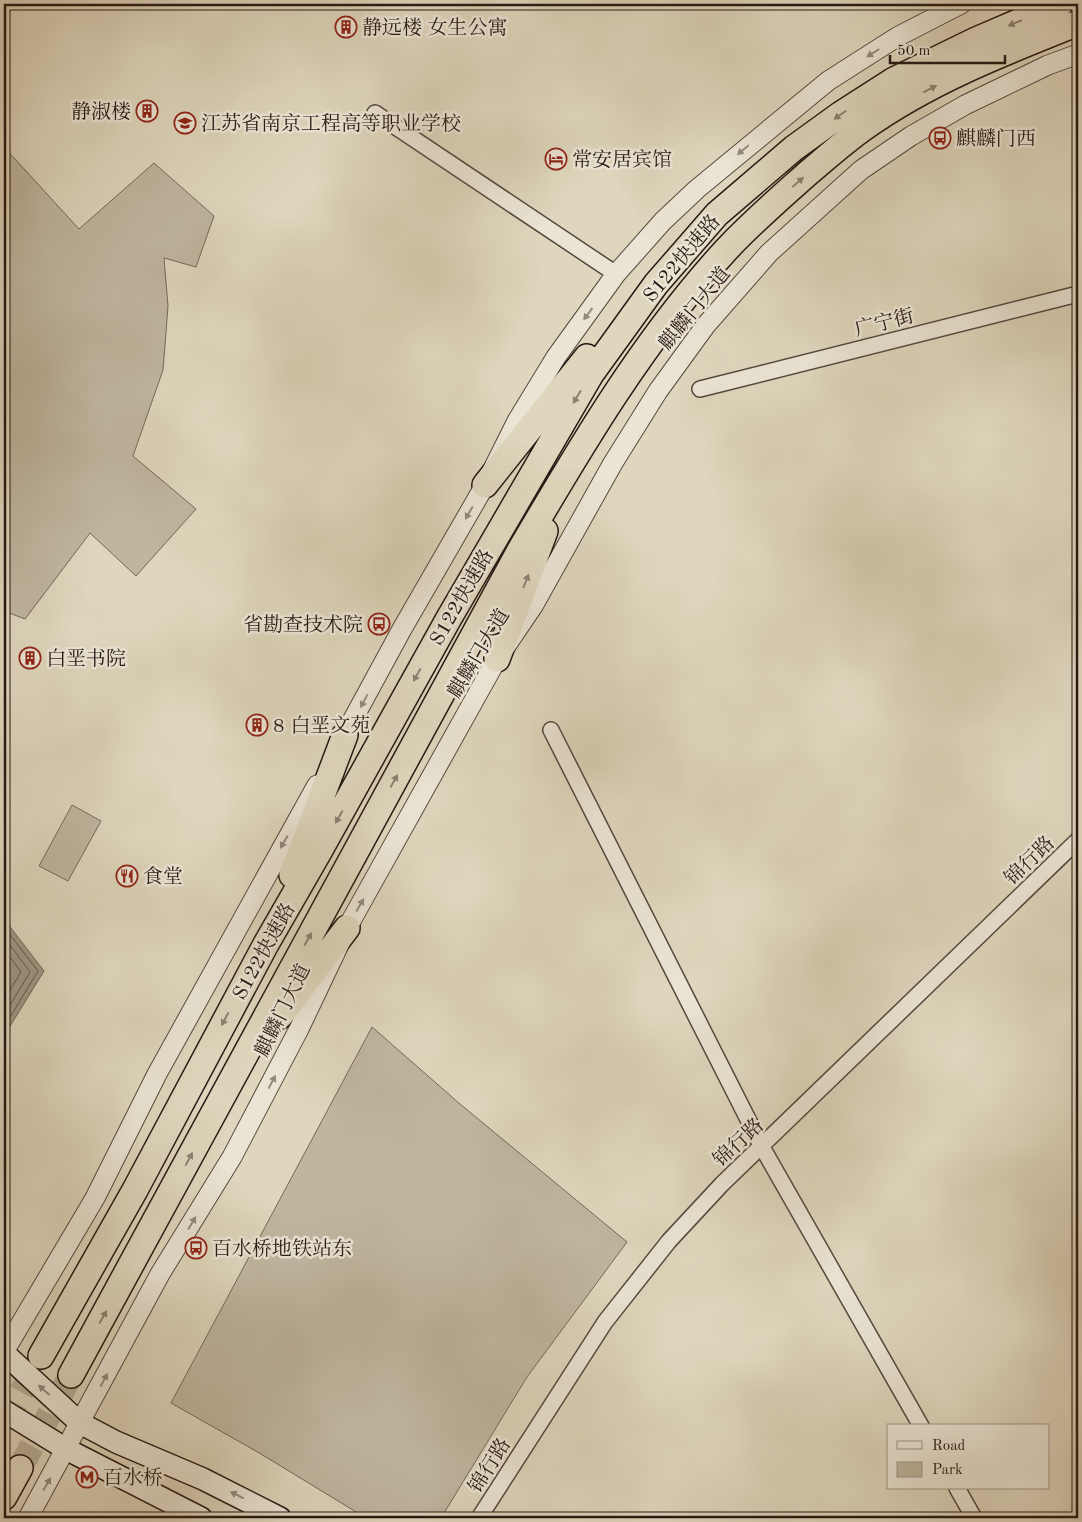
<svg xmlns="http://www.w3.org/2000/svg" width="1082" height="1522" viewBox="0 0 1082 1522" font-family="'Old Standard TT','Noto Serif SC',serif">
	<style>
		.green { fill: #bfb6a0; stroke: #72685a }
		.water { fill: #9f9684; stroke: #6f6457 }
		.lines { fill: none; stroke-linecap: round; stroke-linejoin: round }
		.shore { stroke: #62584c; stroke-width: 1 }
		.trunk-tunnel { stroke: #b9b09b; stroke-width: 25; stroke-dasharray: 25 12; stroke-linecap: butt }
		.minor-casing { stroke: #54483e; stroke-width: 18 }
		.tertiary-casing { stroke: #54483e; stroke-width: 21 }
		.secondary-casing { stroke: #261914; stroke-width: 24 }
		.trunk-casing { stroke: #261914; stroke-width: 28 }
		.minor { stroke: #eae4d4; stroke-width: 15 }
		.tertiary { stroke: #eae4d4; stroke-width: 19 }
		.secondary { stroke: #eae4d4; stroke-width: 21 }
		.trunk { stroke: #ded6bd; stroke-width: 25 }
		.oneway { fill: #8b8171 }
		.oneway2 { fill: #92897e }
		.labels { text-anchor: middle; stroke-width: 5; stroke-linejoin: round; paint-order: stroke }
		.poi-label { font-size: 20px; fill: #261914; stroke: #eae4d4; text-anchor: start }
		.street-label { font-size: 20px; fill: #261914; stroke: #eae4d4 }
	</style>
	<rect width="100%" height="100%" fill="#ded6bd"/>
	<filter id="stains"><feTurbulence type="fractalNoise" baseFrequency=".004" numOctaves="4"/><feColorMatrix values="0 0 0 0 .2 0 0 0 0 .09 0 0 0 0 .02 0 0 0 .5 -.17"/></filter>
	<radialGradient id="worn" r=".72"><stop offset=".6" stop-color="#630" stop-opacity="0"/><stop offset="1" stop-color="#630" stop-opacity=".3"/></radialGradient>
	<path class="green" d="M4,147L79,229L154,163L214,216L196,267L164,258L168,306L163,370L133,456L196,509L136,576L90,533L25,619L4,611Z
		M72,805L101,821L68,881L39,866Z
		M372,1027L460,1104L627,1242L527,1377L441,1518H366L261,1454L171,1403Z"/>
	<path class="water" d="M4,919L44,971L4,1036Z"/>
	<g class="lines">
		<path class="shore" d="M4,927L38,971L4,1027
			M4,937L30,972L4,1015
			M4,949L21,972L4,1000"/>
		<path class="trunk-tunnel" d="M4,1425L41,1356
			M20,1468L71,1375"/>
		<g class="minor-casing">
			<path id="minor" d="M375,113L616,274
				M700,389L1078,294
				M551,730L762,1147L921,1426
				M957,1488L974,1518
				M479,1518L605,1322L669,1241L722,1184L1078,840"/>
		</g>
		<g class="tertiary-casing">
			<path id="tertiary" d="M339,745L402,629L485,485L517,421L556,357L616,274L663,221L697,189L828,81L897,37L961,4
				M4,1352L95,1198L157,1074L317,785
				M28,1518L160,1274L232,1157L299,1029L347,928L497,659L533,606L613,463L658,391L706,325L769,253L861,170L911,136L965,105L1048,65L1078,54"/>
		</g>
		<g class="secondary-casing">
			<path id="secondary" d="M4,1353L80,1423L116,1442L203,1479L280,1518
				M4,1411L66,1449L201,1518"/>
		</g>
		<g class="trunk-casing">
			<path id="trunk" d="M485,485L587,357
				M497,659L545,531
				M292,875L345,735
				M280,1016L347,928
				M41,1356L135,1190L266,944L320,850L449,618L591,374L656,284L717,214L794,148L841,114L894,80L976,40L1060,4
				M71,1375L520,550C581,446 644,339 726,250C751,223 779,199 807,174C826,158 845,141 865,127C930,81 1005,52 1078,23
				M4,1497L20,1468"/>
		</g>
		<use href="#minor" class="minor"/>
		<use href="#tertiary" class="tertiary"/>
		<use href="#secondary" class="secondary"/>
		<use href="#trunk" class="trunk"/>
	</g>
	<defs><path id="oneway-solid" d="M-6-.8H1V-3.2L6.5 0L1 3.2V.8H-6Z" transform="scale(1.25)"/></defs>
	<g class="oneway">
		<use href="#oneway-solid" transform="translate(1015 23) rotate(157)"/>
		<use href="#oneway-solid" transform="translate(930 89) rotate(-27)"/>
		<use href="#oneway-solid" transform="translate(840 115) rotate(145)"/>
		<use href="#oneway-solid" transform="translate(798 182) rotate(-41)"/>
		<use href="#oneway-solid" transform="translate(577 397) rotate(121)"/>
		<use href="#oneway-solid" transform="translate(526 581) rotate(-69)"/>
		<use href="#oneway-solid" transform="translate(417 675) rotate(119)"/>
		<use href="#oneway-solid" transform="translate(394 781) rotate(-61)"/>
		<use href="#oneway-solid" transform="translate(339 817) rotate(119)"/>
		<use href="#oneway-solid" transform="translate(308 939) rotate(-61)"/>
		<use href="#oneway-solid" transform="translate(225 1019) rotate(118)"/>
		<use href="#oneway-solid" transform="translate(189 1159) rotate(-62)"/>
		<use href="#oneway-solid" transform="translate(103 1317) rotate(-61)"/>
	</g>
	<g class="oneway2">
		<use href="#oneway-solid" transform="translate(873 53) rotate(148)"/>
		<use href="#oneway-solid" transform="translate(743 150) rotate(140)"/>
		<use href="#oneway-solid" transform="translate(588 314) rotate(126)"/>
		<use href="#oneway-solid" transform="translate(469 513) rotate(120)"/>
		<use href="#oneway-solid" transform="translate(364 701) rotate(118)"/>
		<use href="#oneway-solid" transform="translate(284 842) rotate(120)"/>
		<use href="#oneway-solid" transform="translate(360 905) rotate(-60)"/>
		<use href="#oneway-solid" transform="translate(272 1082) rotate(-62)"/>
		<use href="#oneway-solid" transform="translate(192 1223) rotate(-59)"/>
		<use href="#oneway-solid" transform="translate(104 1380) rotate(-62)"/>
		<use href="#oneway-solid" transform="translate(44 1390) rotate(-138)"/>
		<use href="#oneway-solid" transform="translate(47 1484) rotate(-61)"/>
		<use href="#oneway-solid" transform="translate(237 1495) rotate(-154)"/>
	</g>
	<defs>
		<g id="building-ring" transform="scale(1.125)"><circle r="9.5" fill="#eae4d4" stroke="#8f2418" stroke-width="1.5"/><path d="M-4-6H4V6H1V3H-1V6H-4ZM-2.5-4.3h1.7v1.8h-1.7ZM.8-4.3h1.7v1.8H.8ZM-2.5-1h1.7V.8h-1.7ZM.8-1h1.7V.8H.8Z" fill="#8f2418"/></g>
		<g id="school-ring" transform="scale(1.125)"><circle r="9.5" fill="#eae4d4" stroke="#8f2418" stroke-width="1.5"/><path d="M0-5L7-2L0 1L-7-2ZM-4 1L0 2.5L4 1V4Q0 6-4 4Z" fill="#8f2418"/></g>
		<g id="bus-ring" transform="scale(1.125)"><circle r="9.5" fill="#eae4d4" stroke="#8f2418" stroke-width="1.5"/><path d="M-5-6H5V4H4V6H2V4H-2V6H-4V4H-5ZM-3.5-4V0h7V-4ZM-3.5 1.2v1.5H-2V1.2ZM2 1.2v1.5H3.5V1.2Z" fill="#8f2418"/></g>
		<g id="hotel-ring" transform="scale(1.125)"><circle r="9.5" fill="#eae4d4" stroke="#8f2418" stroke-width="1.5"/><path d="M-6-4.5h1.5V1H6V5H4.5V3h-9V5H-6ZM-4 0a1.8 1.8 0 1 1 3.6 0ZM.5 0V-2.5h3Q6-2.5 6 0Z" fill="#8f2418"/></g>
		<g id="restaurant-ring" transform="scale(1.125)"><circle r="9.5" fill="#eae4d4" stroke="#8f2418" stroke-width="1.5"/><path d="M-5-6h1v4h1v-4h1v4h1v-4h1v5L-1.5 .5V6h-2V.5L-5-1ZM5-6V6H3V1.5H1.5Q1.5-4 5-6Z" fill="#8f2418"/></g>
		<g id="metro-ring" transform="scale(1.125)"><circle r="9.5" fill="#eae4d4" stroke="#8f2418" stroke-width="1.5"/><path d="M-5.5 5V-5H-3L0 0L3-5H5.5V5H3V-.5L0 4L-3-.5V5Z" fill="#8f2418"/></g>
	</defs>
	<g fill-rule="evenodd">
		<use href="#building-ring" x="346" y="27"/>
		<use href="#building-ring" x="147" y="111"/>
		<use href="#school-ring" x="185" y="123"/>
		<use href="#bus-ring" x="940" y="138"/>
		<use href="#hotel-ring" x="556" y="159"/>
		<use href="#bus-ring" x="379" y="624"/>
		<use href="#building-ring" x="30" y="658"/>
		<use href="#building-ring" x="257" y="725"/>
		<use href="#restaurant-ring" x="127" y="876"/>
		<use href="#bus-ring" x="196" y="1248"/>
		<use href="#metro-ring" x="87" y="1477"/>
	</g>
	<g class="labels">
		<g class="poi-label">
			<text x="362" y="34">静远楼 女生公寓</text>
			<text x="131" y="118" text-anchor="end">静淑楼</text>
			<text x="201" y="130">江苏省南京工程高等职业学校</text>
			<text x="956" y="145">麒麟门西</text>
			<text x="572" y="166">常安居宾馆</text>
			<text x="363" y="631" text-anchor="end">省勘查技术院</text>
			<text x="46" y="665">白垩书院</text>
			<text x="273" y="732">8 白垩文苑</text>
			<text x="143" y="883">食堂</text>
			<text x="212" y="1255">百水桥地铁站东</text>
			<text x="103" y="1484">百水桥</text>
		</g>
		<g class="street-label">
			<text transform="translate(681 258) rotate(-50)" y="7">S122快速路</text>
			<text transform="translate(694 308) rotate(-51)" y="7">麒麟门大道</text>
			<text transform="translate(884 322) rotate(-14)" y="7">广宁街</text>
			<text transform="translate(461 597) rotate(-60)" y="7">S122快速路</text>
			<text transform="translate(478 653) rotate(-59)" y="7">麒麟门大道</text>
			<text transform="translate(1029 860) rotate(-44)" y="7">锦行路</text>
			<text transform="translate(263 951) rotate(-61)" y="7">S122快速路</text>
			<text transform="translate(282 1010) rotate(-64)" y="7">麒麟门大道</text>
			<text transform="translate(738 1142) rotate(-43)" y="7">锦行路</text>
			<text transform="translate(489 1465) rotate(-58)" y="7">锦行路</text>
		</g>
	</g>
	<rect width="1082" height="1522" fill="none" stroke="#ded6bd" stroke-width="20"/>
	<rect x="5" y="5" width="1072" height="1512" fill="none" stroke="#261914" stroke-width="2.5"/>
	<rect x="10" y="10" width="1062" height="1502" fill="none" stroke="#261914"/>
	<rect x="887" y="1424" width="162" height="65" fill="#eae4d4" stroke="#9c9387"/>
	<rect x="897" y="1441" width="25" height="8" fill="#eae4d4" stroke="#9c9387"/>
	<text x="932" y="1450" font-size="15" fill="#261914">Road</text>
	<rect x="897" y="1462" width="25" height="15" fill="#bfb6a0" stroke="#9c9387"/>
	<text x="932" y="1474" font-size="15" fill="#261914">Park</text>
	<path d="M890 55v8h115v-8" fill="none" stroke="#261914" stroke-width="2.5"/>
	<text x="897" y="55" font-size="15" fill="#261914" stroke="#eae4d4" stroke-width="4" paint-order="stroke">50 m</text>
	<rect width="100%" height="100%" filter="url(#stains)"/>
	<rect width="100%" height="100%" fill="url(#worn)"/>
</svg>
